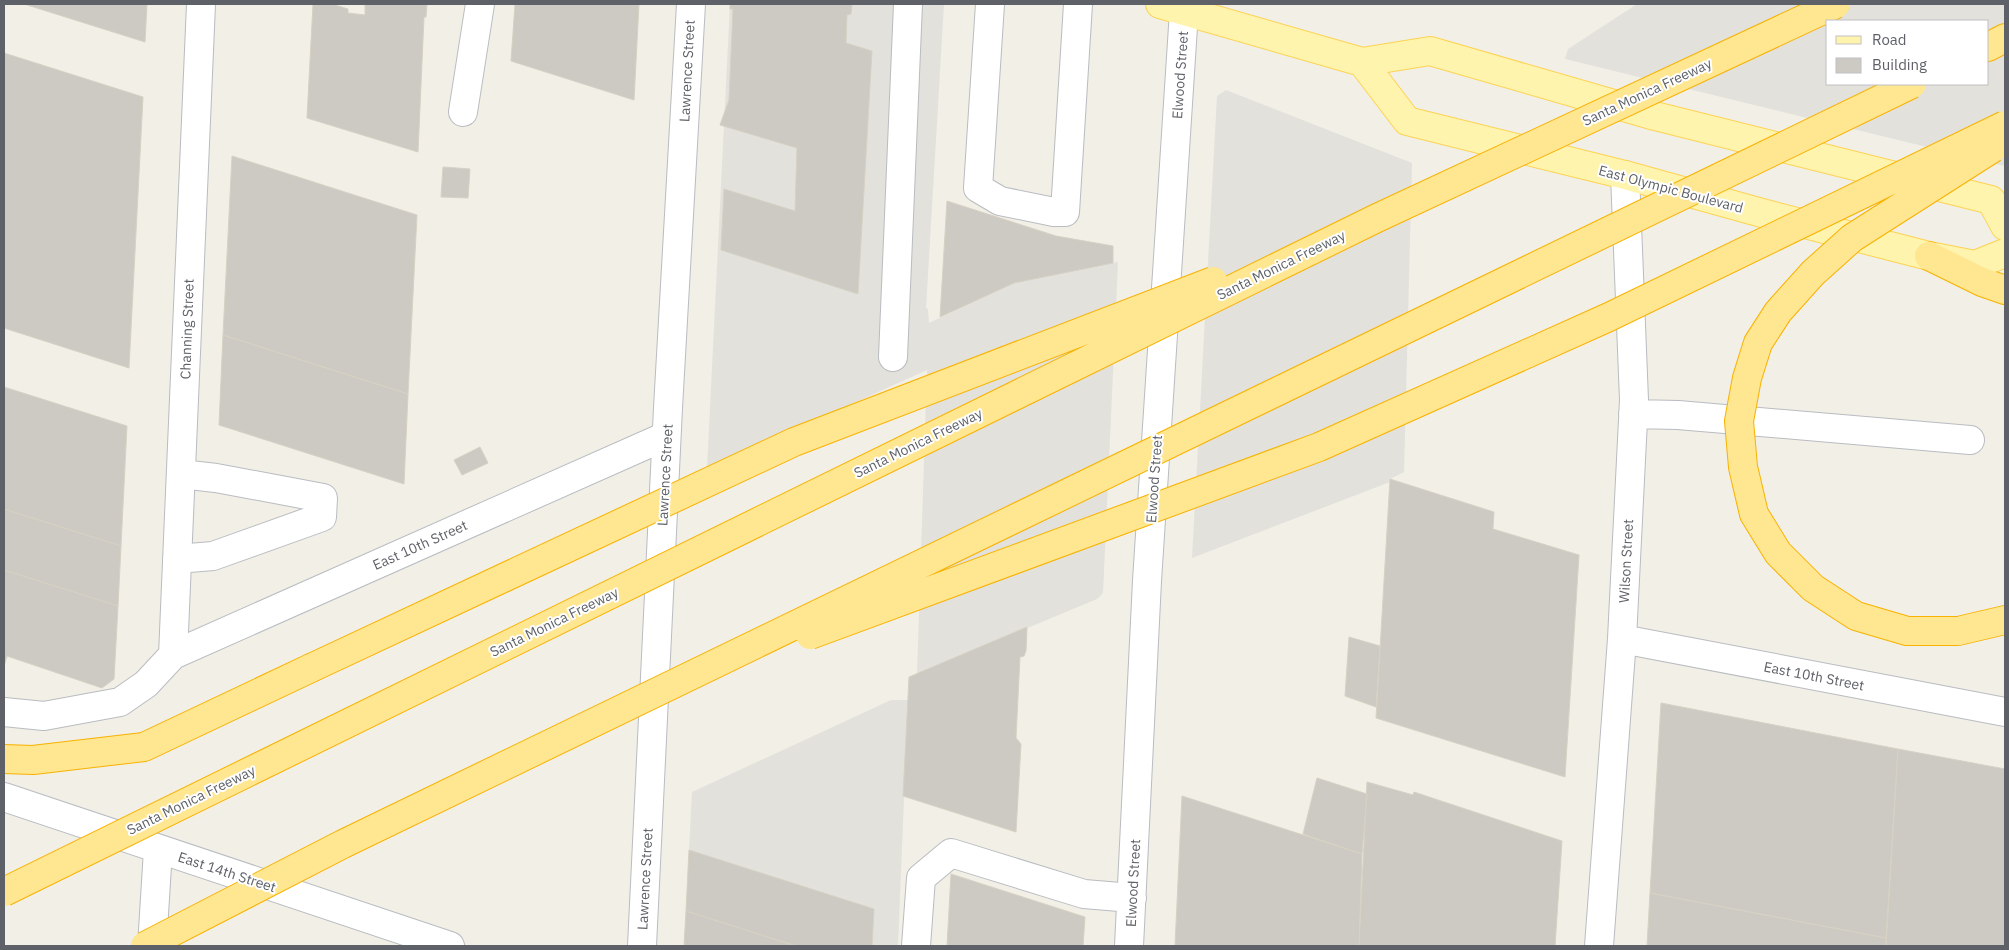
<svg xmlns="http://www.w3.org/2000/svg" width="2009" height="950" viewBox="0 0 2009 950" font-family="'IBM Plex Sans',sans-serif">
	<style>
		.industrial { fill: #e2e1db; fill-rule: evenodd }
		.building { fill: #cccac3; stroke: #d7d1c4 }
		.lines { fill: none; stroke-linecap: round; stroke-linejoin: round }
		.minor-casing { stroke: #b9bcc1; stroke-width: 30 }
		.major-casing { stroke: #fdd353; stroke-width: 30 }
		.highway-casing { stroke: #f8b200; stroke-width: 30 }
		.minor { stroke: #fff; stroke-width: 28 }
		.major { stroke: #fff4ae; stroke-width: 28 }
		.highway { stroke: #ffe690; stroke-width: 28 }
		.highway-bridge-casing { stroke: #f8b200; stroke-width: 30; stroke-linecap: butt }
		.highway-bridge { stroke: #ffe690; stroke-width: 28 }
		.labels { text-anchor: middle; stroke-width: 4; stroke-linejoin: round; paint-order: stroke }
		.street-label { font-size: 14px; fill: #5e6268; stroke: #fff }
	</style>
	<rect width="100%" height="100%" fill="#f1efe6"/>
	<path class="industrial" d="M730,4H944L926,308L928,309L929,323L1014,283L1118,262L1103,593L1097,599L917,674L927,370L707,469Z
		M1637,4H2005V166L1565,59L1568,49ZM1828,21H1988V84H1828Z
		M1226,90L1412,163L1404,472L1390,479V482L1192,558L1217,96Z
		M891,700H908L898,946H796L686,911L692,792Z"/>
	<path class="building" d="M24,4H147L145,42Z
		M313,4H332L348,9V13L365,15V4H427L426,17H424L418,152L307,118Z
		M515,4H639L634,100L511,61Z
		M730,4H852L851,14L847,15L846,43L872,51L858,294L721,250L724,189L795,211L797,148L720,125L729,100L733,9H730Z
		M4,53L143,97L129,368L4,328Z
		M232,156L417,215L408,394L223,335Z
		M443,167L470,169L468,198L441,197Z
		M947,201L1056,236L1113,246V263L1014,283L940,317Z
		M223,335L408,394L404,484L219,425Z
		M4,387L127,426L121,546L4,509Z
		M480,447L488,463L462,475L454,460Z
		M1390,479L1494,512L1493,529L1579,555L1565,777L1376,718Z
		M4,509L121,546L118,606L4,570Z
		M4,570L118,606L114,679L102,688L7,656L4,666Z
		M1027,627L1026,651L1024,656L1020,657L1016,738L1021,744L1016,832L903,796L909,677Z
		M1349,637L1380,646L1376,707L1345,696Z
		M1661,703L1898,749L1886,938L1650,893Z
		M1898,749L2005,769V946H1886Z
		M1317,778L1367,794L1362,854L1303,834Z
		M1367,782L1413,795L1414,792L1562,841L1555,946H1359Z
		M1182,796L1362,854L1359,946H1175Z
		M689,850L874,909L872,946H796L686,911Z
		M951,874L1085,917L1083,946H947Z
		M1650,893L1886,938V946H1647Z
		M686,911L796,946H684Z"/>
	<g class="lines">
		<g class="minor-casing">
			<path id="minor" d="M990,4L978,188L1000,201L1054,212H1065L1078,4
				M463,112L480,4
				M893,357L908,4
				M1633,414L1678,415L1970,440
				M177,559L213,556L322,517L323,498L216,478L181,474
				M1622,639L2005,712
				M173,655L201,4
				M4,712L44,716L120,702L146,684L173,655L666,436
				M4,797L450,946
				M152,946L158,850
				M642,946L668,408L691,4
				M916,946L921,878L951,853L1084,894L1132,898
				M1129,946L1147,581L1184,11
				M1599,946L1622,639L1634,400L1625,175"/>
		</g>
		<g class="major-casing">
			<path id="major" d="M1160,4L1362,62L1430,51L1655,116L1991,200L2005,226
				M1362,62L1407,121L1625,175L1762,213L1929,256L1975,265L2005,253"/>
		</g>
		<g class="highway-casing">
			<path id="highway" d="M1988,47L2005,38
				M1929,256L1982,282L2005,290
				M1958,631L2005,620
				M4,759L33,760L144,747L311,668"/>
		</g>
		<use href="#minor" class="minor"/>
		<use href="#major" class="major"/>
		<use href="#highway" class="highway"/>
		<g class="highway-bridge-casing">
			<path id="highway-bridge" d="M1958,631H1907L1856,616L1813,588L1778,553L1754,514L1743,467L1739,421L1747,378L1758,343L1778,312L1813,273L1852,238L1993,148
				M810,635L1319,447L1609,317L2005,125
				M311,668L794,442L1213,281
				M4,892L1377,218L1836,4
				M145,946L343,844L1912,84"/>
		</g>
		<use href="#highway-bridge" class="highway-bridge"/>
	</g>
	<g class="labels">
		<g class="street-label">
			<text transform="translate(687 71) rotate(-87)" y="5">Lawrence Street</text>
			<text transform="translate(1180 75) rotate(-86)" y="5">Elwood Street</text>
			<text transform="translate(1647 92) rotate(-25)" y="5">Santa Monica Freeway</text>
			<text transform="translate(1671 189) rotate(15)" y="5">East Olympic Boulevard</text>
			<text transform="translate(1281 265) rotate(-26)" y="5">Santa Monica Freeway</text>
			<text transform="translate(187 329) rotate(-88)" y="5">Channing Street</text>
			<text transform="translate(918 443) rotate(-26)" y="5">Santa Monica Freeway</text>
			<text transform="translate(665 475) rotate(-87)" y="5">Lawrence Street</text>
			<text transform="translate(1154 479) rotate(-86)" y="5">Elwood Street</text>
			<text transform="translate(420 545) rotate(-24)" y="5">East 10th Street</text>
			<text transform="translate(1626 561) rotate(-87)" y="5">Wilson Street</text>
			<text transform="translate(554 622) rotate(-26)" y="5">Santa Monica Freeway</text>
			<text transform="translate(1814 676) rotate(11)" y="5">East 10th Street</text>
			<text transform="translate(191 800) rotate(-26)" y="5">Santa Monica Freeway</text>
			<text transform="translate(227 872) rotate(18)" y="5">East 14th Street</text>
			<text transform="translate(645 879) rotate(-87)" y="5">Lawrence Street</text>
			<text transform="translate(1133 883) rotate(-87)" y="5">Elwood Street</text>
		</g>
	</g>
	<rect width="2009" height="950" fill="none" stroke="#5e6268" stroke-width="10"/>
	<rect x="1826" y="20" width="162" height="65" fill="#ffffff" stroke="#bfc0c3"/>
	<rect x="1836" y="36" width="25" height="8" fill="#fff4ae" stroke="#bfc0c3"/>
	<text x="1872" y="45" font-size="15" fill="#5e6268">Road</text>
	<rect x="1836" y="58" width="25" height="15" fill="#cccac3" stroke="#bfc0c3"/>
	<text x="1872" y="70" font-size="15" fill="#5e6268">Building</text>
</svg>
